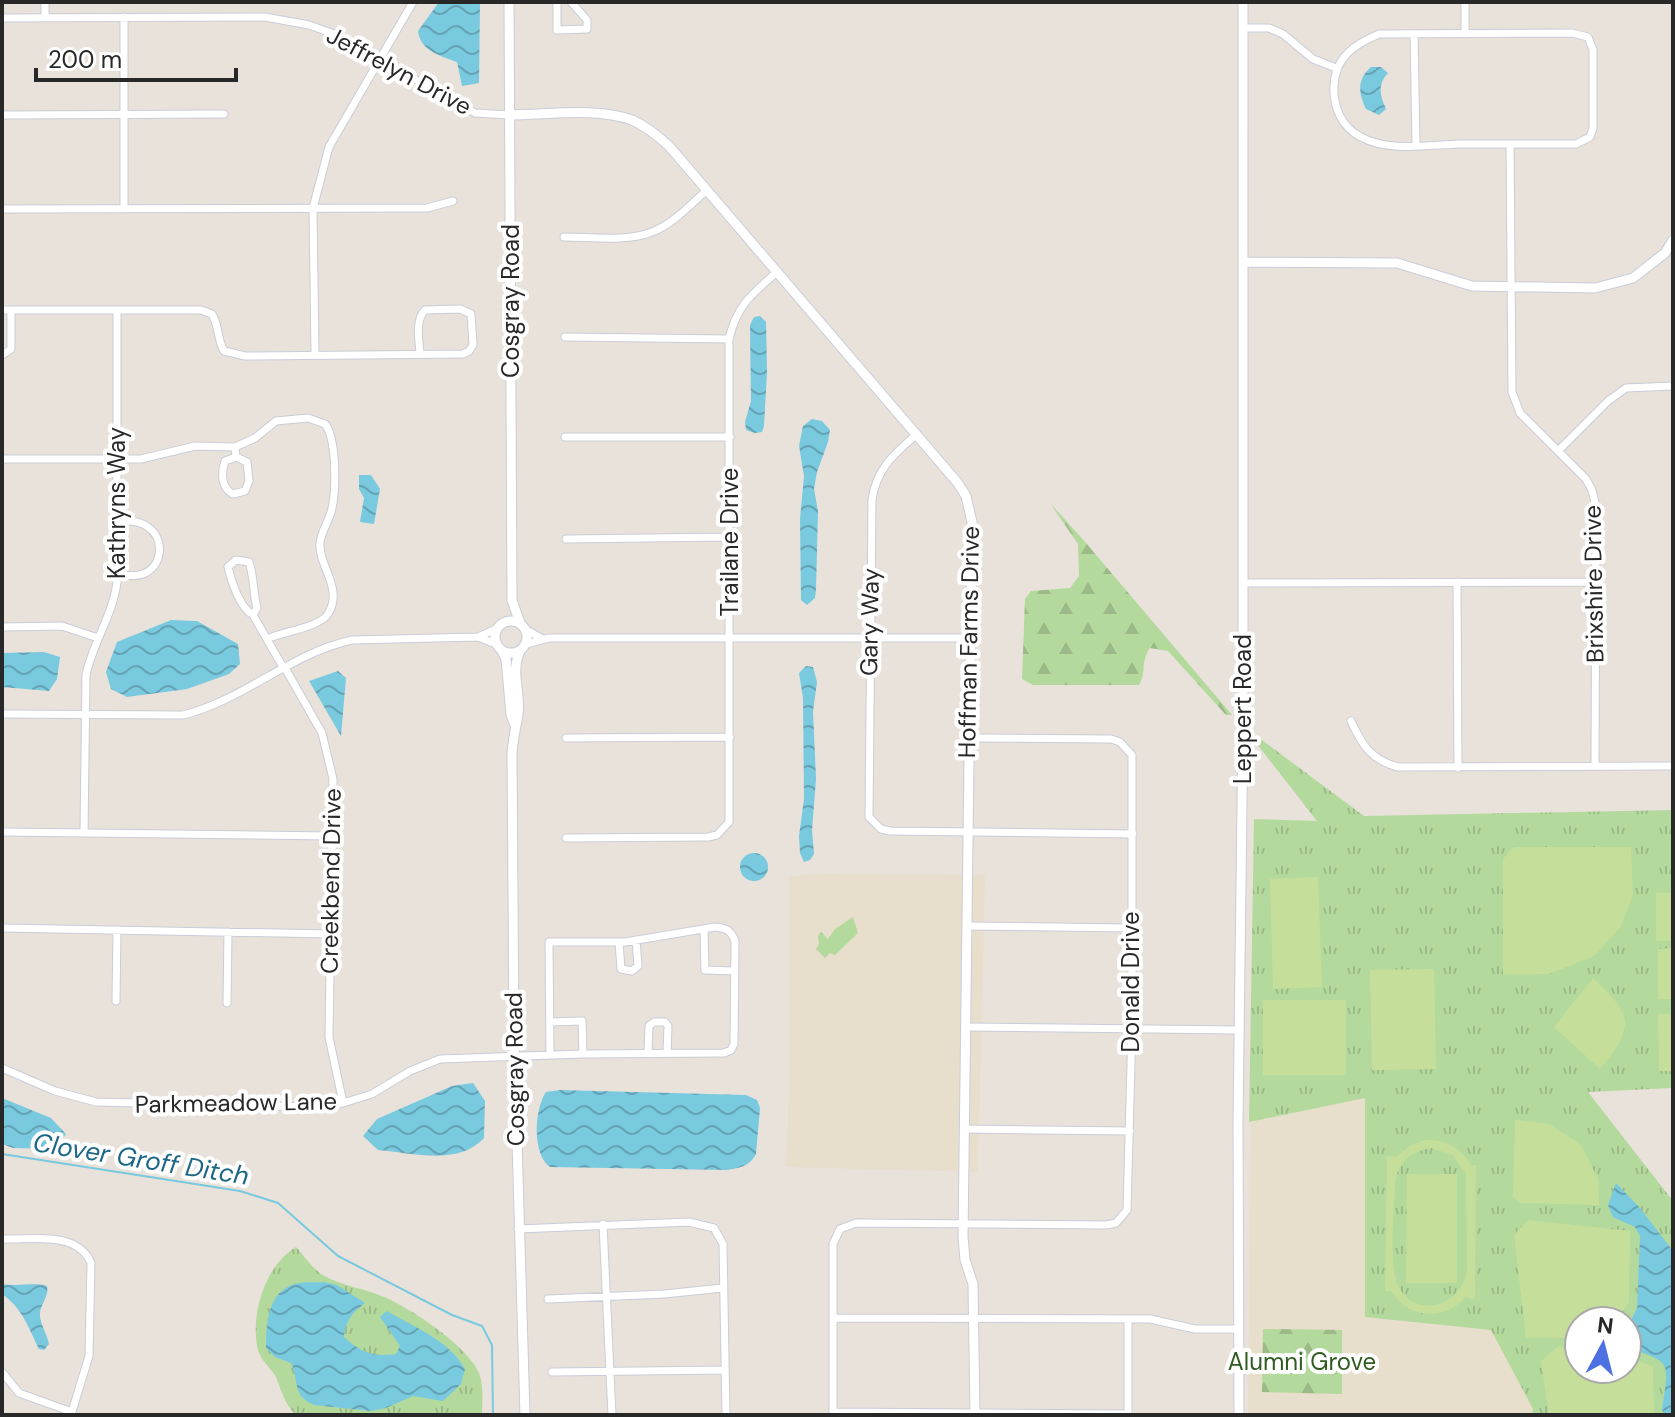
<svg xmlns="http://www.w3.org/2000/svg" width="1675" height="1417" viewBox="0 0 1675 1417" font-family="'DM Sans',sans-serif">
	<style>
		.education { fill: #e8decc; fill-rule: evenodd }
		.grass { fill: url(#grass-tufts); fill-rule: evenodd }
		.forest { fill: url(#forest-firs) }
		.pitch { fill: #c5df9a; fill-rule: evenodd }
		.water { fill: url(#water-waves) }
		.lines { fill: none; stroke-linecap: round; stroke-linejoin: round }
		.stream { stroke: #79c9df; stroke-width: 2 }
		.street-casing { stroke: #c9cdd8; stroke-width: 9 }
		.secondary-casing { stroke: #c9cdd8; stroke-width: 11 }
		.street { stroke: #fff; stroke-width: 7 }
		.secondary { stroke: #fff; stroke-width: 9 }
		.labels { text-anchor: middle; stroke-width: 8; stroke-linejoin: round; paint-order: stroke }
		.street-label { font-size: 24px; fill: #282828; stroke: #fff }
		.park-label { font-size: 24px; fill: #305b21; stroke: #fff }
		.water-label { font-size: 26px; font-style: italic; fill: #1d6786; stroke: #fff }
	</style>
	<defs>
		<pattern id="grass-tufts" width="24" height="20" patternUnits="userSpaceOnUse" patternTransform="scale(2)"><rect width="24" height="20" fill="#b4d99d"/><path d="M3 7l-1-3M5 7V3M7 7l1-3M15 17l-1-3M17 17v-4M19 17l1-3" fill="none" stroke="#9bba87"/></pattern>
		<pattern id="forest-firs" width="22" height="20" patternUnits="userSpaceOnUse" patternTransform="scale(2)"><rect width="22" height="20" fill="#b4d99d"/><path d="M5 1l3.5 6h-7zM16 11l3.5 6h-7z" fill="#9bba87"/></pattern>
		<pattern id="water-waves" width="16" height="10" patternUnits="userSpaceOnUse" patternTransform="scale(2)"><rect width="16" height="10" fill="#79c9df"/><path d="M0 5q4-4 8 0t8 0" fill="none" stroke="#63a3b5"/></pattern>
	</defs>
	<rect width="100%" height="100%" fill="#e8e2db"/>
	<path class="education" d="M1254,819L1673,1241V1415H1248ZM1579,1321H1627V1369H1579Z
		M821,874L985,875L978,1172L786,1167L789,1092V876Z"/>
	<path class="grass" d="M1243,726L1364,816L1673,810V1088L1588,1092L1673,1201V1415H1532L1533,1409L1491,1330L1365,1317V1098L1249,1122L1254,819L1317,821ZM1579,1321H1627V1369H1579Z
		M853,917L858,933L835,955L830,953L825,958L816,949L819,944L818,936L821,932L828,939L835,929Z
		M296,1247C305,1257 314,1271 326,1277C344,1286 366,1289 384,1297C409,1307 469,1347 479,1373C484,1386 482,1401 482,1415H296C284,1403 282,1392 276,1377C270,1367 259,1359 257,1346C251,1311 266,1265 296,1247Z"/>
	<path class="forest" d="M1050,503L1086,543L1232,715H1226L1168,651L1150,648C1140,662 1147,671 1139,685H1033L1022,679L1025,599L1031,591L1070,588L1079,576L1078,544Z
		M1263,1329L1342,1330V1394L1262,1392Z"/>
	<path class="pitch" d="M1514,847H1631L1633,896L1620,928L1594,956L1549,974H1503V859Z
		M1318,877L1322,987L1273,989L1270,879Z
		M1656,893H1673V941H1656Z
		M1673,948V999H1658V949Z
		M1434,969L1436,1069L1372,1070L1370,970Z
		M1593,978C1633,1015 1636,1026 1600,1069L1554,1027Z
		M1263,1000H1346V1075H1263Z
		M1658,1014H1673V1071H1659Z
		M1515,1120L1549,1124L1581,1145L1598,1179L1599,1205L1520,1203L1513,1197Z
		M1425,1140C1445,1139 1461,1147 1471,1165H1476L1475,1300L1466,1297C1443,1322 1409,1319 1391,1291H1385L1387,1156L1396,1157L1411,1145ZM1431,1148L1453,1155L1466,1174L1467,1270C1463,1307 1412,1321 1397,1283C1389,1264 1394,1208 1395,1184C1397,1163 1410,1151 1431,1148Z
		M1407,1174H1457V1283H1406Z
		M1528,1220L1630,1231L1629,1302L1618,1320L1579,1321V1338H1526L1514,1235Z
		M1559,1346L1579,1349V1369H1627V1358L1653,1366L1654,1415H1549L1541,1361Z"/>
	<path class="water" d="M439,2H480L479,83L462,86L457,62C441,56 420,51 418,31Z
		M1371,67H1381L1388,73C1377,85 1380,96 1386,109L1379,115L1366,109C1358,93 1357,79 1371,67Z
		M760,316L766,322L767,372L764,426L762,432L755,433L746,430L745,422L751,401L750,325L754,317Z
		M812,419L822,421L830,430L828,442L817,472L814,489L818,511L816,589L815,598L807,605L801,600L800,519L804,476L799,446L803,426Z
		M359,475H371L380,489L374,524L360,522L364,498L359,489Z
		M171,620L197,621L238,644L240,664L229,674L187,689L127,697L111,689L106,672L117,642Z
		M44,652L60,657L57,679L49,691L2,687V653Z
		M806,666L813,667L817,682L813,711L816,779L812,830L814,854L810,860L804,862L800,853L799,836L804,799L803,698L799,673Z
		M338,671L346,678L341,736L309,681Z
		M740 867a14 14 0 1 1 28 0a14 14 0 1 1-28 0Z
		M473,1083L485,1101L484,1138C458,1166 414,1153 378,1150L363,1136L377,1119L452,1086Z
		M560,1090L746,1095L757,1100L760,1108L756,1154C749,1167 739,1168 726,1170L550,1167C532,1154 534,1110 546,1092Z
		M2,1098L51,1118L66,1134L55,1149L13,1148L2,1144Z
		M1616,1183L1640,1208L1673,1251V1415H1666L1662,1410C1668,1364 1675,1362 1627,1348V1328L1637,1308L1640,1236L1635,1227L1613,1217L1608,1205Z
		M324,1282L337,1285L365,1303C352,1313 346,1320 344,1337C362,1353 372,1357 396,1354L400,1346L380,1317L387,1311C414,1327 450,1341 465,1369L461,1384L443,1401L413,1396L386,1408L371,1411L314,1405C291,1395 300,1382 291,1363L275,1357L266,1348C266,1326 267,1294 292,1285C300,1281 315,1283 324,1282Z
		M2,1284C17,1287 33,1282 47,1286C49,1296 42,1302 40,1312C39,1323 47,1333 49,1344L44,1350L39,1349C28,1327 23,1309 2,1294Z"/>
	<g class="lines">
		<path class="stream" d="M2,1154L240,1191L278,1203L338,1256L452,1315L482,1326L492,1345L493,1415"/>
		<g class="street-casing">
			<path id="street" d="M45,2V17
				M557,2V30L587,29V20L571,2
				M1465,2V34
				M124,17V208
				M2,18L265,17L309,25L334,34L475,113L510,115
				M1243,28H1269L1283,34L1313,59L1336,68
				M1379,34L1572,33L1588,37L1593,50V128L1590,137L1576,144C1537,144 1498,144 1459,144C1428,145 1388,152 1361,137C1341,127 1333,106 1334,86C1335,57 1355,44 1379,34Z
				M1414,34L1416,145
				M2,115L224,114
				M1510,144L1512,392L1520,413L1586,479L1592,490L1596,507L1595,766
				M2,209L427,208L453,201
				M564,237C591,237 627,242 652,232C673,224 690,205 707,190
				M2,310H201L212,314C219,325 217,339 224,351L245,356L463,354L469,351L473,345L471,314L460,309L425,310C415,320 419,340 420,353
				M565,337L729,339
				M315,354L313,208L329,147L413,2
				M2,355L11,349V311
				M917,434C894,454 876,469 872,500L869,817L881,829L890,831L1133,834
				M565,437H730
				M235,447L236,457L247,462L249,481L245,491L233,494C221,488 221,473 225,461L236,457
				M1559,450L1608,401L1626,388L1673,386
				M2,459H141L195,446L235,447L255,438L276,421L308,418L325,424C337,439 336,490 332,508C330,520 321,531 320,543C318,566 344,588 328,614C320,627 282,632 267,639
				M117,520C127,521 139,520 148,527C165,539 163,566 143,574C135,577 125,575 117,575
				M566,539L730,537
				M1457,582L1458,768
				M1243,583L1595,582
				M253,615L257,608C253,593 254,576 249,562L236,560L228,567C231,581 240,608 253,615L284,669
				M2,627L62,626L98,638
				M525,629L541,638
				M478,637L496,629
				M526,644L549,638H970
				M285,668L322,733L333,779L329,1037L343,1103
				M2,714L183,715C244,700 291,653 352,640L478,637L496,644
				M1351,721C1362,745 1371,760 1398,767L1673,766
				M566,738L730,737
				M2,832L332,836
				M84,833L86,675C93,642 113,615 117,582V312
				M566,838L708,837L717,835L729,822V339C737,305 752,294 777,272
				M967,926L1131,928
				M2,928L331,934
				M704,930L705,970L735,971
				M619,942L621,969L632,971L638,966L636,940
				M116,1001L117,930
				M227,1003L228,932
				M550,1022L582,1021L583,1054
				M966,1027L1239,1030
				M648,1053L649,1026L654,1022H665L668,1026L667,1053
				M2,1068L55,1091L96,1102L311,1107L343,1103L372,1094L410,1071L440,1059L583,1054L724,1053L731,1050L734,1044L735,941C731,930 726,928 715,927L625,942H549L550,1055
				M964,1129L1130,1131
				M603,1224L612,1415
				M518,1229L689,1222L714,1228L723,1244L726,1415
				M2,1239C31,1240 77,1230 91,1263L89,1356L71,1415
				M548,1299L664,1294L723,1288
				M834,1318L1150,1319L1195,1329H1239
				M2,1372L19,1393L72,1412
				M552,1372L725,1370
				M833,1412L1128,1414
				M833,1415V1244L840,1229L856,1223L1106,1225L1116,1223L1127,1210L1132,1028V755L1120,742L1111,739L968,738
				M1128,1415V1320"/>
		</g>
		<g class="secondary-casing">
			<path id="secondary" d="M509,2L512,600L520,623
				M510,115C548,115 595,107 632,120C646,126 658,136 669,146L957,482L966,496L972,522L963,1237L965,1260L973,1284L975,1415
				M1243,262L1397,263L1472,286L1595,288L1633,278L1665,253L1673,240
				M495 637a16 16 0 1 1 32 0a16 16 0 1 1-32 0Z
				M502,651L506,659L511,715L514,723
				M520,651C510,673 521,691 518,714C516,727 513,739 512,753L514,1039L525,1415
				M1239,1415L1238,1122L1243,726V2"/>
		</g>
		<use href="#street" class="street"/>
		<use href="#secondary" class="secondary"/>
	</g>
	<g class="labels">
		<g class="street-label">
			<text transform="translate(399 71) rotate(28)" y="8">Jeffrelyn Drive</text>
			<text transform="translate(511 301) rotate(-90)" y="8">Cosgray Road</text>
			<text transform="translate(117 503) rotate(-90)" y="8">Kathryns Way</text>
			<text transform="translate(730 542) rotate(-90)" y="8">Trailane Drive</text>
			<text transform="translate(1594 584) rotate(-91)" y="8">Brixshire Drive</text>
			<text transform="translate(870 622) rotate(-89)" y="8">Gary Way</text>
			<text transform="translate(969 642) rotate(-89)" y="8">Hoffman Farms Drive</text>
			<text transform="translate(1243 709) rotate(-90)" y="8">Leppert Road</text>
			<text transform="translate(331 881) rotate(-89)" y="8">Creekbend Drive</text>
			<text transform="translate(1131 982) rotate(-90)" y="8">Donald Drive</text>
			<text transform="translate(515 1069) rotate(-91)" y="8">Cosgray Road</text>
			<text transform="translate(236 1103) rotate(-1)" y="8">Parkmeadow Lane</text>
		</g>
		<g class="park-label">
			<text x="1302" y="1370">Alumni Grove</text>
		</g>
		<g class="water-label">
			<text transform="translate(141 1159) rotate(9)" y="9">Clover Groff Ditch</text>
		</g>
	</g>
	<rect width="1675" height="1417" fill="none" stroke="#282828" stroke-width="8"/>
	<g transform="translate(1603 1345) rotate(7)"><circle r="38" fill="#ffffff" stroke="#a9a9a9" stroke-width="2"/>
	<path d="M0-6L14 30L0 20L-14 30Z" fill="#4d70e3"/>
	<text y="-12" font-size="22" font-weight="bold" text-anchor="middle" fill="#282828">N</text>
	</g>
	<path d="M36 68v12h200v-12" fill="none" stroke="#282828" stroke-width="4"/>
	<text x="48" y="68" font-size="24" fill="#282828" stroke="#ffffff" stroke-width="6" paint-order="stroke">200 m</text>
</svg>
